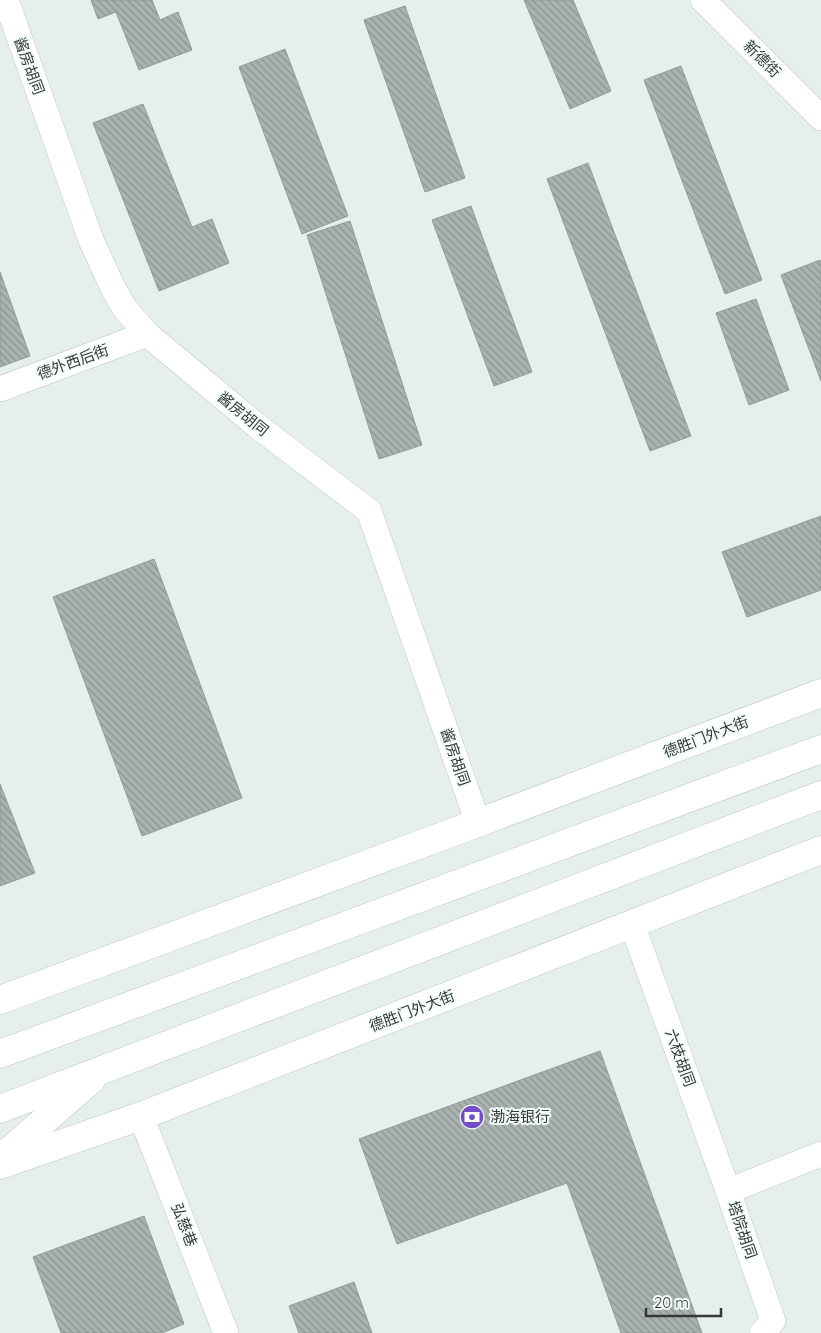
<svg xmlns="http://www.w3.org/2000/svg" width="821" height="1333" viewBox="0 0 821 1333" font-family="Quicksand,'Noto Sans SC',sans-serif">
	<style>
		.building { fill: url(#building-back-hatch); stroke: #929b97 }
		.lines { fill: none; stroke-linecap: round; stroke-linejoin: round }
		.minor-casing { stroke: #bec7c3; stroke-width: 26 }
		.tertiary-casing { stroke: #bec7c3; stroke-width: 29 }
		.trunk-casing { stroke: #bec7c3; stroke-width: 29 }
		.minor { stroke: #fff; stroke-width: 25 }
		.tertiary { stroke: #fff; stroke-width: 28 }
		.trunk { stroke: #fff; stroke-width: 28 }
		.labels { text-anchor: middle; stroke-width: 4; stroke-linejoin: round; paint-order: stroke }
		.street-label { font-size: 15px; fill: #353837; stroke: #f2fcf8 }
		.poi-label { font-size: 15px; fill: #353837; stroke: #f2fcf8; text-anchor: start }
	</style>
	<defs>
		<pattern id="building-back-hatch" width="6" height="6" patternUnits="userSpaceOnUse" patternTransform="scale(1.25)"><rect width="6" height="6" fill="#aab3b0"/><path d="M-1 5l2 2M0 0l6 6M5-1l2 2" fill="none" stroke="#8b9390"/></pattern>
	</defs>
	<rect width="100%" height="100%" fill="#e5efeb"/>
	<path class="building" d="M91,0H152L160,20L178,12L192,50L139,70L116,12L98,19Z
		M524,0H573L611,91L570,109Z
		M405,6L465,178L425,192L364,20Z
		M285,49L348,216L302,234L239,67Z
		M681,66L762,280L725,294L644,80Z
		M143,104L192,227L212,219L229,263L159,291L93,123Z
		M588,163L691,436L650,451L547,179Z
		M471,206L532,372L494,386L432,220Z
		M350,221L422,445L379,459L307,235Z
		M820,260L821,263V381L781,275Z
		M0,272L30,356L0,367Z
		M756,299L789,390L749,405L716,313Z
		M821,516V590L747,617L722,552Z
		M154,559L242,798L142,836L53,597Z
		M0,784L35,873L0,886Z
		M600,1051L702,1333H621L567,1183L397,1244L359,1139Z
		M144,1216L184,1324L162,1333H61L33,1257Z
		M354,1282L372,1333H299L289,1306Z"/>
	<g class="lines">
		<g class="minor-casing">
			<path id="minor" d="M6,0L91,240L113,288L125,309L147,334L256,425L369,511L478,823
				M703,0L821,118
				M0,389L147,334
				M632,924L728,1191
				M141,1116L226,1333
				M762,1333L773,1321L728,1191L821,1154"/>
		</g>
		<g class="tertiary-casing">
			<path id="tertiary" d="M0,1000L478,823L821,693
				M0,1165L141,1116L821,850"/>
		</g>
		<g class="trunk-casing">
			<path id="trunk" d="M0,1054L821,749
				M0,1109L821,795
				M0,1159L91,1080"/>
		</g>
		<use href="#minor" class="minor"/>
		<use href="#tertiary" class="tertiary"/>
		<use href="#trunk" class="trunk"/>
	</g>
	<defs>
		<g id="bank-disc" transform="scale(1.25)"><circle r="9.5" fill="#744ec7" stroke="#f2fcf8"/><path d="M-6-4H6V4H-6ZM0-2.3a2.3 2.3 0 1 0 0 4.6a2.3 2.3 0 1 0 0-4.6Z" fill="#fff"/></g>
	</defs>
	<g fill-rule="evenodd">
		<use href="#bank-disc" x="472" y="1117"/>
	</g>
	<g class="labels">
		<g class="street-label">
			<text transform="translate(762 59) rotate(45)" y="5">新德街</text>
			<text transform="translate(29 66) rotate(70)" y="5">酱房胡同</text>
			<text transform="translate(73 362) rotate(-20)" y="5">德外西后街</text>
			<text transform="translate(243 414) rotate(39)" y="5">酱房胡同</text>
			<text transform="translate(706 737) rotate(-21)" y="5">德胜门外大街</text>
			<text transform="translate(455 757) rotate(71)" y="5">酱房胡同</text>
			<text transform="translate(412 1011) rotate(-21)" y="5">德胜门外大街</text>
			<text transform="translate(680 1058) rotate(70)" y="5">六枝胡同</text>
			<text transform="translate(184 1225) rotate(69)" y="5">弘慈巷</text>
			<text transform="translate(742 1230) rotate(71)" y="5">塔院胡同</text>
		</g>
		<g class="poi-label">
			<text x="490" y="1122">渤海银行</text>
		</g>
	</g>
	<path d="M646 1308v8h75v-8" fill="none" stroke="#353837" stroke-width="2.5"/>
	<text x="654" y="1308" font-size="15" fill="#353837" stroke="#f2fcf8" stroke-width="4" paint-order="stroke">20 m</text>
</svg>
